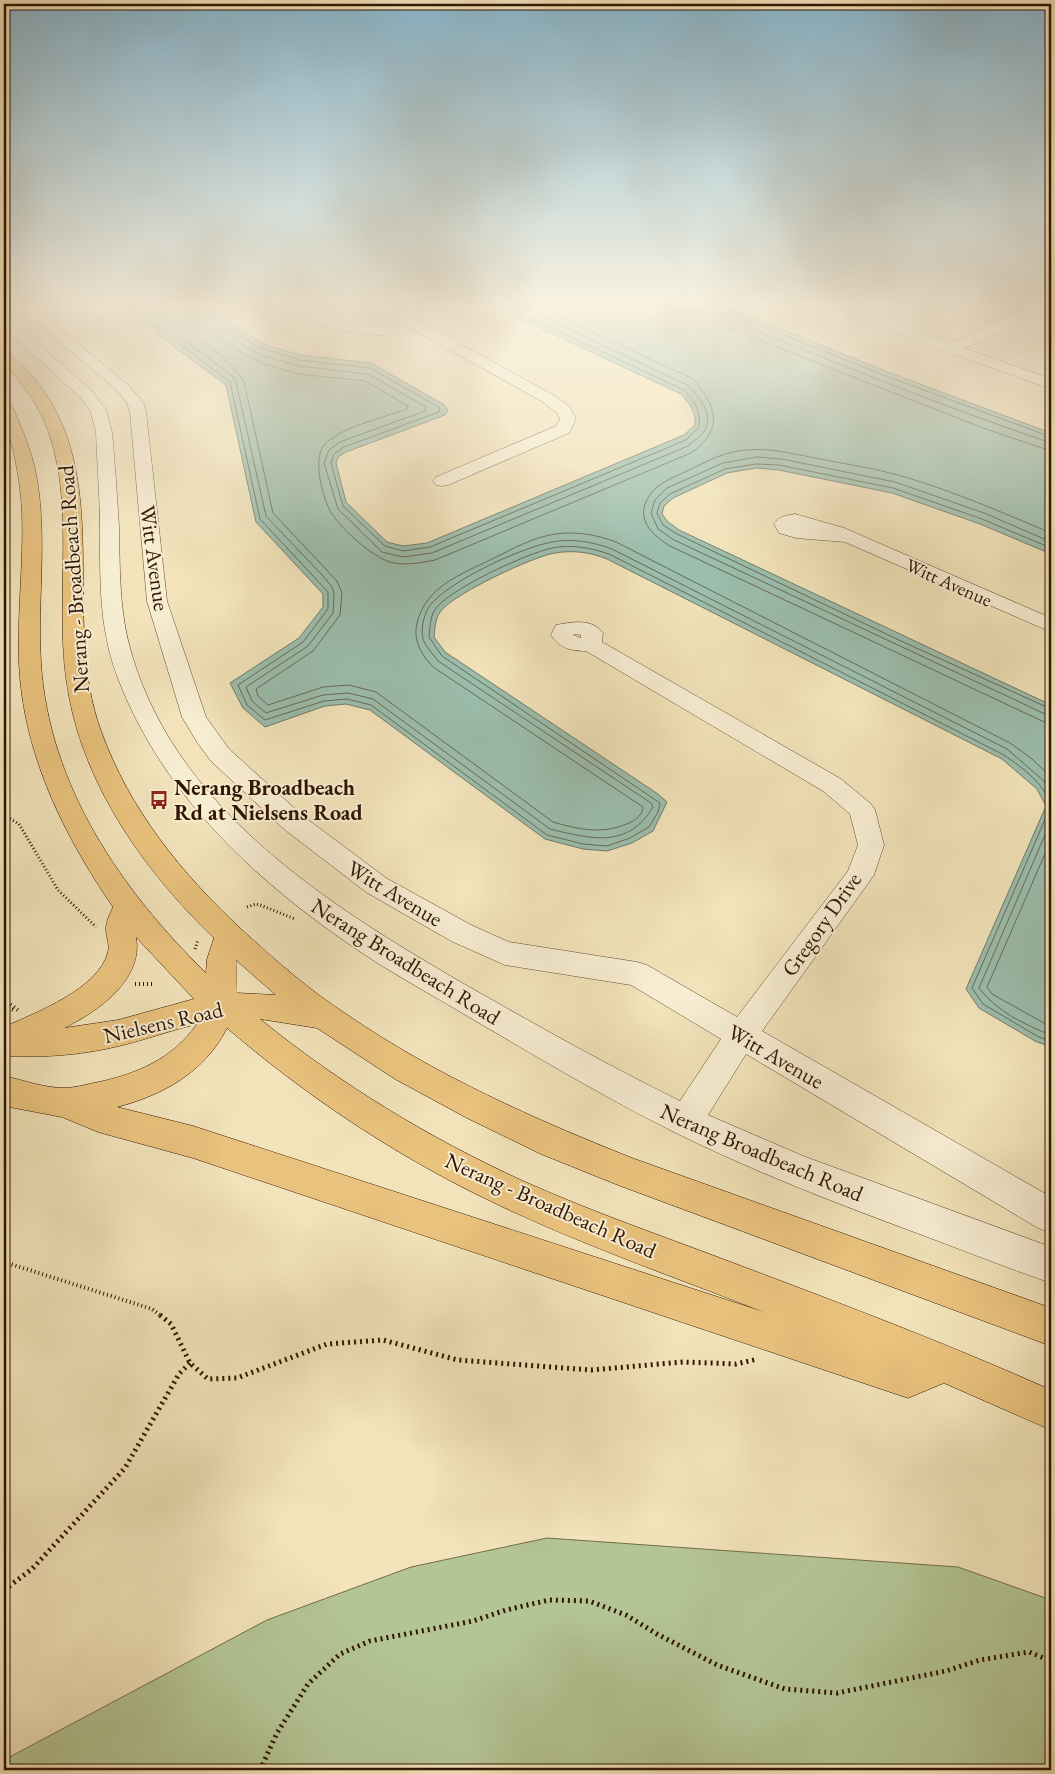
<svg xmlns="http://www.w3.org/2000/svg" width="1055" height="1774" viewBox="0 0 1055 1774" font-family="'EB Garamond',serif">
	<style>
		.green { fill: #b4c595; stroke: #726d4c }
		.water { fill: #9bbead; stroke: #717a69 }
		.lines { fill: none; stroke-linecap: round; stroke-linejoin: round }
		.shore { stroke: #666a58; stroke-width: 1 }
		.minor-casing { stroke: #614830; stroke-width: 1 }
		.major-casing { stroke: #311502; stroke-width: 1 }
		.path-far2 { stroke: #311502; stroke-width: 3; stroke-dasharray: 1 2.5; stroke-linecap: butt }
		.path-far1 { stroke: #311502; stroke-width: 4; stroke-dasharray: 1 3; stroke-linecap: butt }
		.path { stroke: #311502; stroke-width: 5; stroke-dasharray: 2 4; stroke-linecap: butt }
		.minor { fill: #f7edd2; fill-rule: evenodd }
		.major { fill: #e9c27d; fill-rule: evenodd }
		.labels { text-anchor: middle; stroke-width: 4; stroke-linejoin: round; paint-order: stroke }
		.far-street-label { font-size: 19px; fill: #311502; stroke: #f7edd2 }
		.street-label { font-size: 22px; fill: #311502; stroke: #f7edd2 }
		.poi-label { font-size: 22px; font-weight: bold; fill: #311502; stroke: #f7edd2; text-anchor: start }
	</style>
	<rect width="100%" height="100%" fill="#f2e3ba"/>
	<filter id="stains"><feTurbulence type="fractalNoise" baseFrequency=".004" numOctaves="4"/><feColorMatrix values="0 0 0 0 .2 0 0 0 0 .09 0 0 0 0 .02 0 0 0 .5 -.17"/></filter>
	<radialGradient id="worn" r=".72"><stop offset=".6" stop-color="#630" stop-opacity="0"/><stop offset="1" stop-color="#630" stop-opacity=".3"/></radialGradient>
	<path class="green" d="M942,307H1027L990,323Z
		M547,1538L958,1567L1051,1600V1770H4V1760L267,1620L411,1567Z"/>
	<path class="water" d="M121,307H206L258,341L272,347L301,355L371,363L443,404L448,410L445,415L346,452L338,457L336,463L346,502L387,542L403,546L427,543L684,435L695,425C696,411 690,404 681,394L495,307H727L888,372L1051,433V554L980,524L892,493L779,470L756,468L727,473L673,498L664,506L662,514L667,521L679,530L1051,705V1047L1035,1041L979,1008L966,989L1046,806L1037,789L1002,759L607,559C590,552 573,550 555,553C534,556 451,595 440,612C435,619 435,629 434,637L445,652L658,794L667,802L653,831L632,843L607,851L583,849L545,839L370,710L346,704L325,706L265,727L243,708L230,683L299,638L323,607V594L256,522L226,385Z"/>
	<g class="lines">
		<path class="shore" d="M130,307L230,382L260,519L328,592V609L303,642L238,685L247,705L265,720L324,701L347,699L371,705L547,835L583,844L607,846L630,838L649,827L658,812L660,803L442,656L429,637C430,628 430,619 434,611C446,590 528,553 552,548C571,544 591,548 609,554L1004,755C1022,768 1047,784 1050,808L972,988L983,1004L1037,1036L1051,1042
			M140,307L235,378L266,516L323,576L332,587L334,593L333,613L308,646L246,687L252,701L266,713L323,695L348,693L373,699L550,829C591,839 628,849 653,807L651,803L438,661C434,655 425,646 423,639C420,628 425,610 432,603C454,579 520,548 552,542C572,538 593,542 612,549L1007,749L1044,781L1051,793
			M153,307C182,328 225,351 244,382L273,513L337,581L342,593L340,615L313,651L256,689L258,696L268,705L323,687L349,685L376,692L553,822C580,830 605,835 631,822C638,818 642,815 643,807L433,667C421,654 413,641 417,623C426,586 462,574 492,559C513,549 533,537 556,534C577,531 597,535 616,542L1010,743L1032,759L1051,777
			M190,307L197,323L249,357L264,364L298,374L365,381L408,406L407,409C385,417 339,428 324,445C312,459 323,500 332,514C343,530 371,556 390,562C405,566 420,563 435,560L691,453C724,430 717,406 693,379L539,307
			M198,307L199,314L203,318L252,351L267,357L299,366L368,374L426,407L425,411L340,442L329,450L324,463L338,509L382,552L403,557L432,553L688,446C693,441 702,436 705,430C714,414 698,395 687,385L522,307
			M204,307L207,313L256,346L300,360L370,368L440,408L439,412L344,447L334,454L331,463L343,506L385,546L403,551L430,547L686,440L699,427C701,411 695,401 684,390L507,307
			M713,307L716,318L726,327L983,428L1051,451
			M721,307L722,313L727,319C834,362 941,406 1051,443
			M727,307L731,314L886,376L1051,437
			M1051,533C1001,512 951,490 898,475C873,468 846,464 820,459C793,454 765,446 738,451C719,454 702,464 685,472C667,480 649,487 644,508C641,526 656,537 670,546L1042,721L1051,723
			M1051,542L984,513L895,482L782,459L757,457L723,463L667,488L655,500L651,513L658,529L674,540L1045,714L1051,715
			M1051,548L982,519L893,488L779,465L756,464L725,469L670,494L660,503L657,513L663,525L677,534L901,641L1051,709
			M1051,821L979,988C996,1011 1025,1025 1051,1035
			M1051,840L987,987L992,994L1051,1027"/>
		<g class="minor-casing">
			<path id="minor" d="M18,307H33L126,383L143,402L146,412L167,601L206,717L229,749L303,816L386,878L471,925L509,942L637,962L647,965L737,1017L848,871L858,845L850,814L823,791L586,651C570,651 560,648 551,635L556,625C572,622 592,618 603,633L602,642L841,779L871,804L875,810L884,845L874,875L762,1031L1051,1197V1233L1038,1228L746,1054L708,1115L803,1156L1051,1247V1283C1005,1267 960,1249 914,1232C833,1202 753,1171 676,1133C606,1098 537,1057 469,1017C439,999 408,982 379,964C270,894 167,804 119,681C99,631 100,582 100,530C100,497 97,465 96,432L90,410L80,397L4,328V317L9,318L92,391L106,410L112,432C115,464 117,495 119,527C120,571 119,612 132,655C180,817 341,913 478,992C545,1030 611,1067 680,1101L721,1039L631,985L505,965L451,941L366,892L285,830L211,761L197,742L182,717L147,601L130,412L127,403L116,389ZM575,634L581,635V638L573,635Z
				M295,307H311L337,322L386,328L402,323L376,307H393L555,396L569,406L576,419L569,433L448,485L442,486L436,485L433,481L436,477L556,426L560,419L556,412L543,402L412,329L387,336L333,330L328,329Z
				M829,307H849L951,343L1033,307H1051L1049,310L964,348L1051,379V389L831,310Z
				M795,514L844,528L1051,618V632L845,542L796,538L779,533L774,524C779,516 786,516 795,514Z"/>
		</g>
		<g class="major-casing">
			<path id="major" d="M4,352C15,355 25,368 33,377C117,476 59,617 101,731C129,809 181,873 241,929C275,960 310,991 349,1016C437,1076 534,1119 632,1158L1051,1308V1346L618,1185L541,1154L467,1118L395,1079L317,1028L260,1019C340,1084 429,1138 523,1181C592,1212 665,1237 736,1264C842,1304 948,1344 1051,1390V1430L944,1383L908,1398L193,1158L98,1132L62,1117L4,1106V1076C23,1080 44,1088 64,1088C73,1088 85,1085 94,1083C135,1075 173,1059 197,1024C171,1030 145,1040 119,1046C82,1055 42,1058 4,1056V1027C35,1013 99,989 108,952C110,944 106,937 106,929C106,921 110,914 113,907C63,834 23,753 19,663C17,613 24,563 22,512C21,489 17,467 12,445C10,438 5,431 4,424C2,417 4,408 4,401L10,403L12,406C22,428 31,450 36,474C48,536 37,600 41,663C49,786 121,890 206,973L207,959L214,938C147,874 86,789 69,696C52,610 77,514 49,433C40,406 23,384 4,364ZM136,937L194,999L118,1020L64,1028C97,1012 144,980 136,937ZM236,960L276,995L237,993ZM227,1028C303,1093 386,1149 476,1194C568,1240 667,1274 764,1312L193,1126L117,1107C163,1095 205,1072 227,1028Z"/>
		</g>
		<path class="path-far2" d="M4,815L19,824L58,890L96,927
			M247,907L256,904L260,905L295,919
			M195,949L198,940"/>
		<path class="path-far1" d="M135,984H154
			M4,1000L18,1010
			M4,1008L15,1010
			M4,1262L152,1309L161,1316"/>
		<path class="path" d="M160,1315L171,1324L190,1363L208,1379L237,1378L327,1344L383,1340L458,1360L591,1370L683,1362L736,1364L758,1359
			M4,1590L32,1569L125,1468L179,1374L190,1363
			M260,1770L277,1733L308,1684L340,1654L370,1641L473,1621L506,1610L549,1600L589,1601L626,1615L657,1634L717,1665L785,1689L837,1693L946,1671L980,1660L1029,1652L1051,1661"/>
		<use href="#minor" class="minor"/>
		<use href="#major" class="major"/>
	</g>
	<linearGradient id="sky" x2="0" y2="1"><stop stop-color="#89b8d0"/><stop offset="0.55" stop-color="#f9f2e0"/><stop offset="1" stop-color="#f9f2e0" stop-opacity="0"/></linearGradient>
	<rect width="1055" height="555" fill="url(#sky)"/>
	<defs>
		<g id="bus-bare" transform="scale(1.5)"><path d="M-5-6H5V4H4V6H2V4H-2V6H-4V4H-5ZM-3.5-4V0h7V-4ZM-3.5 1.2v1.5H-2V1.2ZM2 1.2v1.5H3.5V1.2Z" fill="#8f2418" stroke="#f7edd2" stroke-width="2.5" paint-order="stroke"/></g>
	</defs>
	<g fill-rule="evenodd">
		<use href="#bus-bare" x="159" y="800"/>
	</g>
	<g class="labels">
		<g class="far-street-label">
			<text transform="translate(949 582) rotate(24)" y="7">Witt Avenue</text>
		</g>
		<g class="street-label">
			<text transform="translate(155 558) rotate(82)" y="8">Witt Avenue</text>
			<text transform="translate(73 579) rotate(-94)" y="8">Nerang - Broadbeach Road</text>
			<text transform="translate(395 893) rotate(31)" y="8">Witt Avenue</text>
			<text transform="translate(821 924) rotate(-55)" y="8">Gregory Drive</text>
			<text transform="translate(406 961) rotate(32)" y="8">Nerang Broadbeach Road</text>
			<text transform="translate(163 1022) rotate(-13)" y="8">Nielsens Road</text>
			<text transform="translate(776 1056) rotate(30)" y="8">Witt Avenue</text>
			<text transform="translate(762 1152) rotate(23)" y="8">Nerang Broadbeach Road</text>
			<text transform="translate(551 1205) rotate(24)" y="8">Nerang - Broadbeach Road</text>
		</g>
		<g class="poi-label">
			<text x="174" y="795">Nerang Broadbeach<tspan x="174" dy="25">Rd at Nielsens Road</tspan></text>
		</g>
	</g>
	<rect width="1055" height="1774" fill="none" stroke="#f2e3ba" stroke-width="20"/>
	<rect x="5" y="5" width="1045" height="1764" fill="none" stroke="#311502" stroke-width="2.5"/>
	<rect x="10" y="10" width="1035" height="1754" fill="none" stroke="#311502"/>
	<rect width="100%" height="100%" filter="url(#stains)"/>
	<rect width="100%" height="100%" fill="url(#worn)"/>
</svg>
